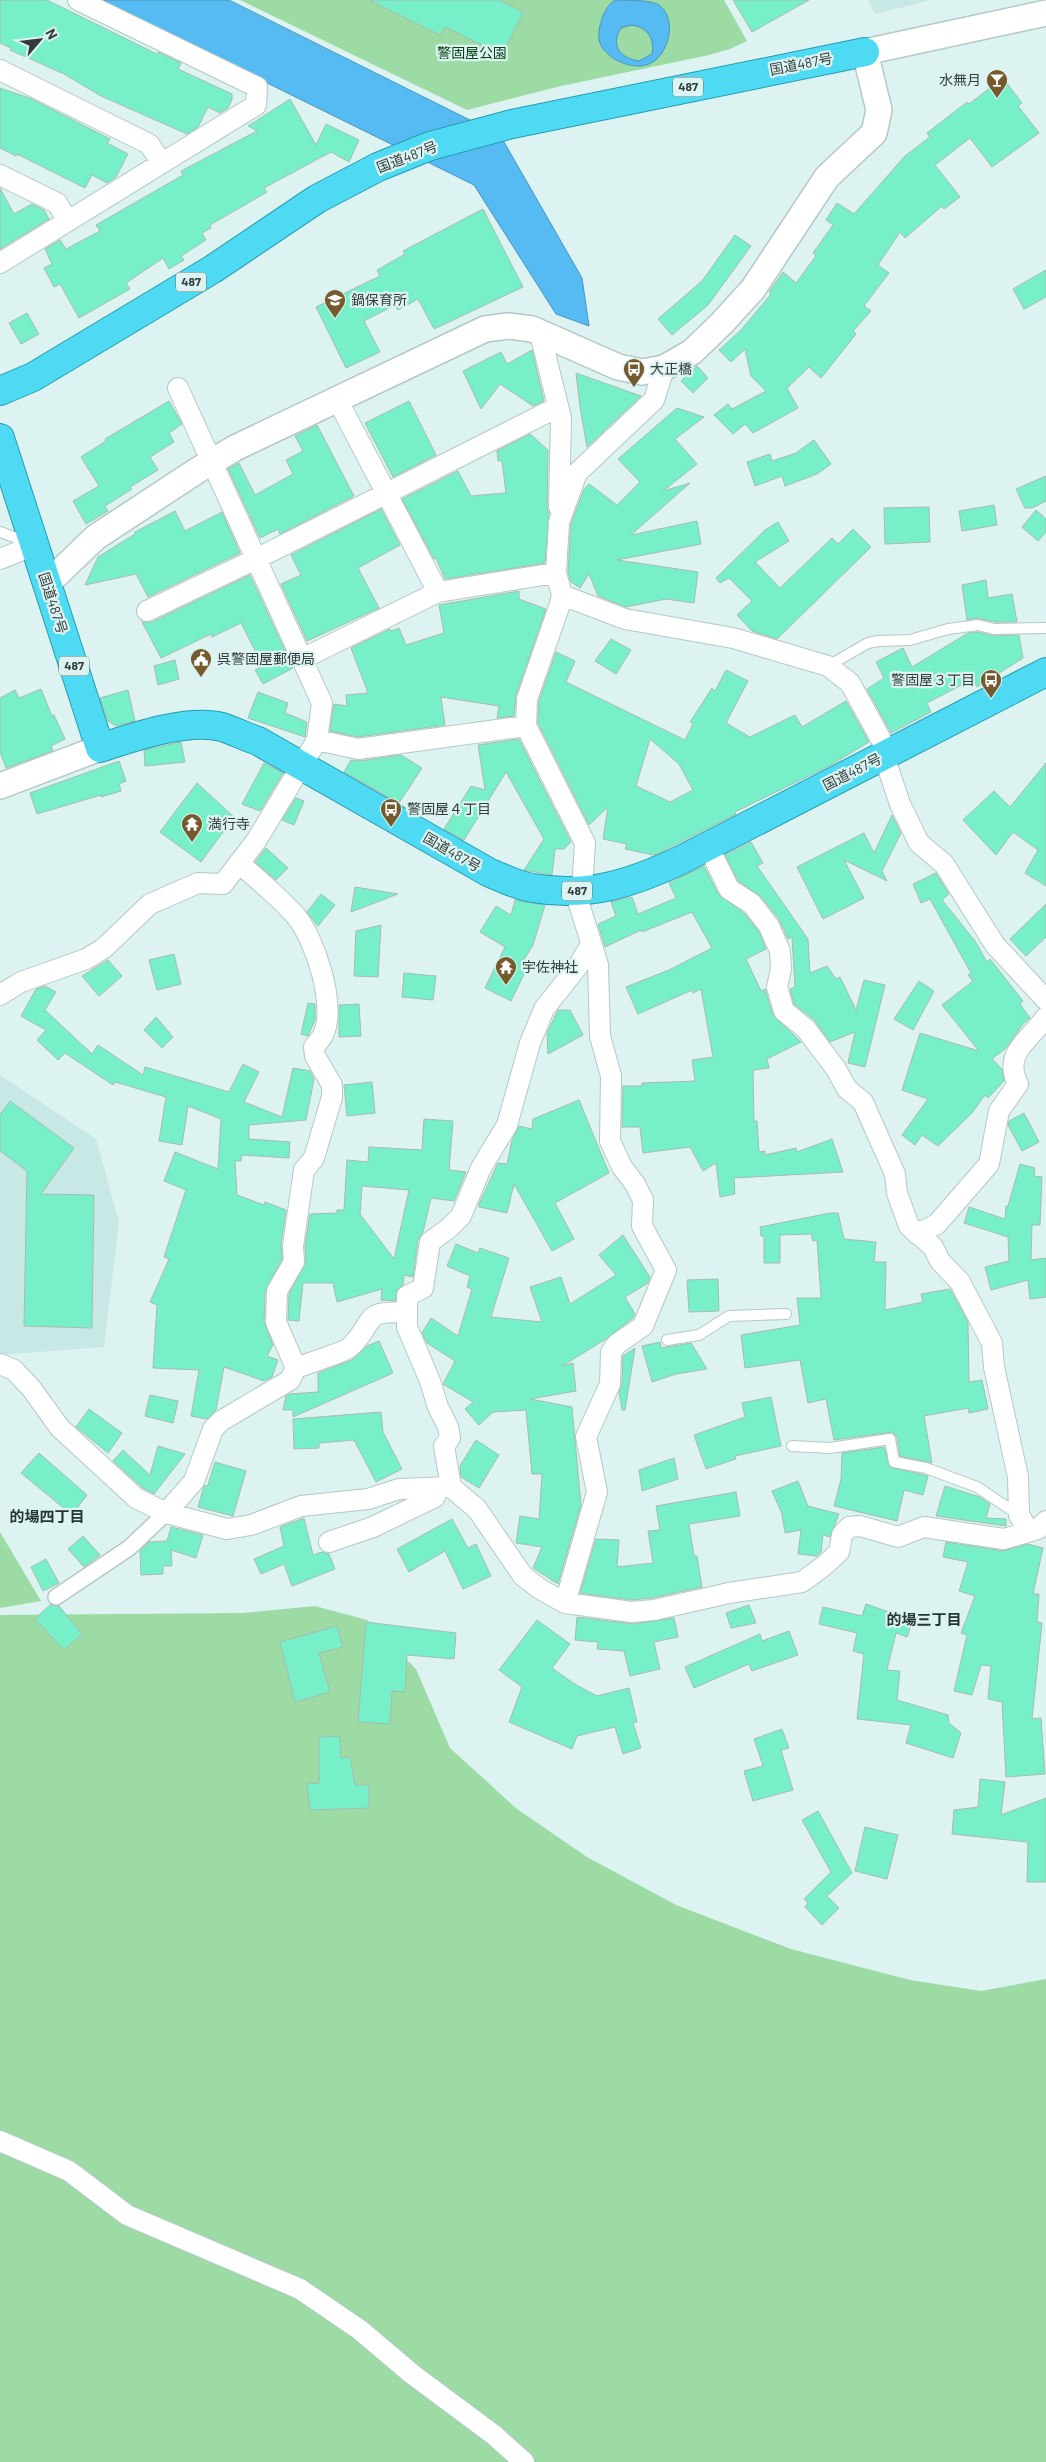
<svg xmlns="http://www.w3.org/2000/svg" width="1046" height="2462" viewBox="0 0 1046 2462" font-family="Barlow,'Noto Sans JP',sans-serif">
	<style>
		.built { fill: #c8e8e6 }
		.green { fill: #9cdba3 }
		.water { fill: #57bbf3; stroke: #4c95bc; fill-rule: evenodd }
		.building { fill: #77efc8; stroke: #a8bbb3; fill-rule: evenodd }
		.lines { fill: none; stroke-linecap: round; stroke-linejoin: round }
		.service-casing { stroke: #b3c8c7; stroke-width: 12 }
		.pedestrian-casing { stroke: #b3c8c7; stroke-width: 18 }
		.minor-casing { stroke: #b3c8c7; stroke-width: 22 }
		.tertiary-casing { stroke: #b3c8c7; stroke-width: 28 }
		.trunk-casing { stroke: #279caf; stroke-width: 30 }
		.service { stroke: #fff; stroke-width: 10 }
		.pedestrian { stroke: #fff; stroke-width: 15 }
		.minor { stroke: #fff; stroke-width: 20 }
		.tertiary { stroke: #fff; stroke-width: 25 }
		.trunk { stroke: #4edaf2; stroke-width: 28 }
		.labels { text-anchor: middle; stroke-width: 4.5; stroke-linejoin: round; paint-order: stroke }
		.shield { fill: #dcf3f1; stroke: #667372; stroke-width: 1 }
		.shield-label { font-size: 12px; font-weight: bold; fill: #333c3b }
		.park-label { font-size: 14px; fill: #074217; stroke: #dcf3f1 }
		.street-label { font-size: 14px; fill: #333c3b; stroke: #dcf3f1 }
		.poi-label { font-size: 14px; fill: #333c3b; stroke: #dcf3f1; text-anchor: start }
		.neighbourhood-label { font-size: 15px; font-weight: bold; fill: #243635; stroke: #dcf3f1 }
	</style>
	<rect width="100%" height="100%" fill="#dcf3f1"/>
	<path class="built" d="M868,0H932L875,14Z
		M0,1075L96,1139L119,1222L104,1347L0,1355Z"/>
	<path class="green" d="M240,0H724L747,41L730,49L709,55L561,86L467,110Z
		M0,1532L41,1601L0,1608Z
		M315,1606L367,1620L416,1669L450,1748L517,1809L587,1857L676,1905L791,1949L910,1980L981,1991L1046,1979V2462H0V1615L243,1613Z"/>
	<path class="water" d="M99,0H229L500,135L582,278L589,326L556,314L474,185Z
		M625,0C636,1 649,0 659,5C678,18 669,56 649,64C633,71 606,59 600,43C596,33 603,7 614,1C617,0 622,0 625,0ZM631,25C647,27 655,38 652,54L639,61C620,58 610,46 621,28Z"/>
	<path class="building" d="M0,0H47L157,54L158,52L181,63L178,69L232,94V100L228,108L220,113L208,107L198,127L187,134L101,96L64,74L10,50L11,48L0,43Z
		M369,0H499L523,12L502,55L445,27L440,35Z
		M733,0H809L752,32Z
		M1003,78L1022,103L1018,106L1039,133L992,167L970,138L935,165L960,197L944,209L942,206L905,238L900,232L878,265L889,273L864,306L871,311L853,331L856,334L821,378L809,367L787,388L798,408L753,433L745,424L733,434L714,415L728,404L732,409L766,391L751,376L745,349L731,362L719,350L741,330L771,294L769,292L783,272L796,283L816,256L813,253L833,225L826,220L837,203L854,214L905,156L930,137L927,133L967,102L969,104Z
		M0,88L32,99L110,139L107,143L128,154L116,177L107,183L92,175L85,188L17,154L16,156L0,148Z
		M290,99L316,145L326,124L359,140L349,162L331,152L264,188L267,192L210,225L211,228L202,233L206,240L181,256L184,260L169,269L163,258L126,283L130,289L79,318L60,284L54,287L44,268L52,264L45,249L60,240L66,249L100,231L96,225L183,175L181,171L257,131L248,126Z
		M0,188L14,214L32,204L44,210L49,219L0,249Z
		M483,209L523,287L434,329L418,299L398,310L395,305L364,321L380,352L346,368L316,307L380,276L377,270L405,254L403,251Z
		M735,235L751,246L708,305L672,335L658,319L702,281Z
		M1046,270V297L1024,309L1013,289Z
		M27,313L39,334L21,344L9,323Z
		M532,350L544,401L533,406L500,384L481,409L463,371L501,352L507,364Z
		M697,366L708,378L693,393L681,381Z
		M576,373L641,396L587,447L580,407Z
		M169,401L182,424L169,433L174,442L150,457L158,470L130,487L132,489L105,506L108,511L86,524L73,501L99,486L81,457L106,441L105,439Z
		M409,401L436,455L393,477L365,423Z
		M677,408L704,417L675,439L697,464L663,491L690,483L631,535L697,521L701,544L617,560L698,572L694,603L666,599L626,607L598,596L589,574L580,588L571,582L568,572L571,524L584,489L589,484L617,505L640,482L618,459Z
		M317,425L354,496L280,534L278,529L260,538L228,469L239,463L255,495L293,474L286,460L303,451L295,436Z
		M530,434L548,450L547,507L549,514L545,563L445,579L436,558L434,559L402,499L458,471L471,496L506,493L502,461H498L497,451Z
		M814,440L831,464L817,474L785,486L782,476L755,486L747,462L770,454L772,461L796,453Z
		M1046,476V501L1032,508H1025L1016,489Z
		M994,505L997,525L962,531L959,511Z
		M929,507L930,542L885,544L884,508Z
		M381,509L400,545L358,568L379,608L307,641L281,584L301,575L291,555Z
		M1036,510L1046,519V532L1038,541L1022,527Z
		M175,511L185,531L222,512L240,553L148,597L136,574L85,585L98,557L135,534V532Z
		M778,522L789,541L755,562L780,588L832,538L838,544L853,529L871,547L777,639L752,631L737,615L752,601L729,578L720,583L716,578L765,530Z
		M250,575L293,668L263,684L255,670L263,666L241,623L212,637L211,634L161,658L142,622H152Z
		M986,580L988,598L1012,594L1017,622H995L977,618L967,620L962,585Z
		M519,591V599L546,609L516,695L514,716L497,718L499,706L441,697L445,725L358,737L330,731L334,704L347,706L346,695L368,693L351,648L390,629L391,631L399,628L406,645L444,633L439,605Z
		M978,632L994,636L1019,635L1023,658L977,687L973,679L927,703L931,712L891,733L867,689L884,678L876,662L903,648L912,667L968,633Z
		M611,639L631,650L616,674L595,661Z
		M556,652L575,661L566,682L685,740L693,724L690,722L712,688L715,691L726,670L748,681L726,723L750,737L795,715L802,727L846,701L869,742L829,766L735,812L736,814L657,854L653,855L625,849L627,844L603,839L608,807L589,825L538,723L539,701ZM650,739L679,764L693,790L670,802L636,786Z
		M175,660L179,679L158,685L154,666Z
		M41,689L52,716L54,715L65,739L51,746L53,750L47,753L6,768L0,752V698L15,690L19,698Z
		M128,690L135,721L116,726L108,721L100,698Z
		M258,692L288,703L285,713L307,722L305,737L248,718Z
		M519,739L571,842L564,849H555L552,875L524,870L544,839L506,772L464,840L444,829L471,786L485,790L478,745Z
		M181,742L185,762L145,766L144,750Z
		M401,755L422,768L399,803L344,772L351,760L360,761Z
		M119,761L126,781L119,784L121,791L101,797V795L37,814L30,793Z
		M264,763L283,773L260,811L242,804Z
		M1046,763V886L1025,873L1038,850L1013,832L996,855L963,820L994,791L1010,807Z
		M197,783L234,817L201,862L160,832Z
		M296,798L304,801L294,825L282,820Z
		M892,815L901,833L882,871L887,881L844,860L864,898L823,919L797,867L864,833L874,853Z
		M751,842L763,863L757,866L808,939L810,973L827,966L836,979L840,977L856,1010L864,980L885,985L865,1067L848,1063L855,1032L830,1042L814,1020L794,1004L790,989L795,987L792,937L788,939L779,919L761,897L738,881L725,855Z
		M266,848L288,868L276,880L255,862Z
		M704,866L719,895L744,913L759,932L766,949L746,959L761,991L765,989L773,1015L801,1042L767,1059L769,1068L753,1070L754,1121H757L759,1152L765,1151V1155L796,1148L797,1152L832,1139L843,1172L734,1178L735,1194L720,1197L716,1163L703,1171L690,1147L643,1153L640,1127H622L623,1086H642V1083L695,1081L692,1060L713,1057L701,989L693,993L692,990L638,1014L626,987L669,970L712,948L692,912L642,932L641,930L605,947L598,924L616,916L611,902L632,897L638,914L676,898L669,883Z
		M936,873L949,894L942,900L975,941L987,962L990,959L1023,1001L1020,1004L1030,1018L1023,1024L1006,1048L992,1059L1002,1069L1004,1081L988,1098L985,1095L972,1113L938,1146L922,1135L915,1145L902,1135L928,1099L902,1090L920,1033L979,1051L942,1005L973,981L968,975L971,973L930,899L921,903L913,884Z
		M355,887L398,894L351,912Z
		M321,894L335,905L318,926L307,912Z
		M515,900L545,905L533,945L522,963L528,966L511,1001L485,988L505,947L480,932L496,906L511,915Z
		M1046,904V937L1026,956L1010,939Z
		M381,925L378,977L354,976L356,931Z
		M174,954L181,984L157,990L149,960Z
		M108,960L122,976L99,996L82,976Z
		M404,973L436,976L433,1000L402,997Z
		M919,981L934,991L913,1030L894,1019Z
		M45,986L56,992L45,1010L92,1054L98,1045L143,1075L145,1067L229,1092L243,1064L259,1072L244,1102L282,1117L293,1068L310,1071L314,1079L306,1120L249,1125V1139L290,1142L289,1158L242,1155L241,1161H235L237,1195L264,1205L265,1202L286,1210L281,1244L282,1259L265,1291L264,1322L273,1345L267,1356L278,1360L272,1377L264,1381L224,1367L216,1410L207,1419L191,1416L199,1370L153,1368L157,1305L150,1302L169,1259L164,1257L186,1190L164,1181L175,1152L218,1169L221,1119L188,1106L182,1145L159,1141L166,1097L115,1082L113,1085L65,1053L58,1060L37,1040L46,1030L21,1016L36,989Z
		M308,1003L315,1004V1020L308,1036L301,1034Z
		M359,1004L361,1036L339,1037V1005Z
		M558,1010H570L583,1035L548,1054L547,1033Z
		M156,1017L173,1037L162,1048L144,1030Z
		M372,1082L375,1113L347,1116L344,1085Z
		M579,1100L609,1173L555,1203L574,1239L552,1251L514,1184L507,1213L479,1207V1204L498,1163L507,1164L512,1140L519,1126L532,1129L533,1119Z
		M10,1101L74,1148L41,1194L94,1195L92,1328L24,1326L27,1171L0,1151V1115Z
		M1024,1113L1039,1142L1022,1151L1008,1125L1009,1121Z
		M424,1119L453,1121L449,1170L466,1172L454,1201L431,1198L423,1232L418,1240L413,1277L404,1275L403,1285L397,1290L395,1301L381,1300L382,1289L337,1302L333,1283H303L299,1321L288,1320L289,1294L306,1262L305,1246L310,1214L337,1213V1210H344L347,1160L368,1162L369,1147L422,1150ZM362,1186L409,1190L394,1259L360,1214Z
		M1020,1164L1035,1168L1034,1176L1042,1177L1040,1225H1032L1031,1260L1046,1258V1297L1030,1299L1028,1280L991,1290L985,1267L1009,1261L1008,1237L964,1223L969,1207L1005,1219L1006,1206H1008Z
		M830,1213H838L844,1239L876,1242L874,1262H886L885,1310L923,1302L921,1294L950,1289L968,1322L969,1382L982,1380L988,1409L969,1413L968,1408L924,1416L932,1463L900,1456L897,1437L892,1432L834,1440L826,1399L808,1403L800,1360L745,1368L741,1335L800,1325L797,1298H821L817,1240L813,1241L811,1234L780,1235V1263H764V1236H761L760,1227Z
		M623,1235L650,1277L648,1283L625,1297L635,1314L633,1318L606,1339L562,1366L573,1363L576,1391L530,1399L572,1407L581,1505L558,1584L533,1568L542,1547L516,1543L520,1516L539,1519L542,1474H532L526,1410L493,1412L479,1425L465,1409L473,1402L443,1384L455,1361L427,1343L422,1333L431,1318L458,1336L472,1289L467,1287L470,1276L447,1266L456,1244L478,1253L480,1248L509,1258L491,1317L542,1322L530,1287L561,1277L570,1304L616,1275L599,1255Z
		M718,1279L719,1311L689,1312L687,1280Z
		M379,1341L393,1373L293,1417V1410H283L286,1396L290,1394L318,1392V1373L352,1360L367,1346Z
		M660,1342L661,1348L691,1343L707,1369L676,1374L652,1382L642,1346Z
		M635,1348L625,1410H622L619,1392L622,1384L623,1356Z
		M150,1395L178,1401L173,1423L145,1416Z
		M771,1397L781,1446L735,1456L736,1459L706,1469L694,1435L745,1417L742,1403Z
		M89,1409L122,1433L108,1453L76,1427Z
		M381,1412L383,1432L402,1469L376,1482L354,1440L319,1443V1448L294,1449L293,1419Z
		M476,1440L499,1455L479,1488L461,1477L460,1466Z
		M158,1446L185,1454L154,1494L143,1488L113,1461L123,1450L150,1475Z
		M884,1447L890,1467L928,1476L923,1495L904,1490L897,1521L834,1506L841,1479L842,1453Z
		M39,1453L87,1495L72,1515L21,1473Z
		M674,1458L678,1479L642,1491L639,1470Z
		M215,1462L246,1471L233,1516L198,1507L204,1486L208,1485Z
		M798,1481L808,1506L839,1514L830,1537L823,1535L821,1552L817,1556L798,1554L801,1530L785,1533L782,1514L772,1491Z
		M945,1486L980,1497L990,1504L986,1518L1006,1519V1526L936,1516Z
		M736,1492L740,1516L689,1524L694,1556H697L702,1587L652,1598L632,1600L580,1593L596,1539L619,1540L617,1567L653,1563L648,1531L660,1530L656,1506Z
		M304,1518L313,1555L322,1552L329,1554L335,1569L292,1586L284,1564L261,1574L254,1559L284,1546L280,1527Z
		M452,1519L468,1548L476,1544L491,1576L463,1589L445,1551L409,1572L397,1549Z
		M171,1527L203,1535L196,1558L171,1550L172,1566H163V1574L141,1575L140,1551L149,1542L167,1541Z
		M83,1536L100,1555L84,1567L68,1549Z
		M946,1542L1003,1551L1028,1544L1043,1548L1033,1594H1039L1037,1622L1042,1623L1032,1719L1041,1718L1045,1774L1006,1777L1002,1702L988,1699L991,1666L981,1665L972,1695L954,1691L967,1635L961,1633L975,1596L959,1591L968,1562L943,1557Z
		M46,1559L59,1583L43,1591L31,1567Z
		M51,1604L59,1606L82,1634L64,1650L35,1619Z
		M866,1604L913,1620L907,1637L896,1633L887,1670L900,1671L897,1700L948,1715L949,1723L961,1733L953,1758L906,1743L911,1725L857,1719L864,1654L853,1651L857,1633L819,1624L823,1607L862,1616Z
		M749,1605L756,1623L731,1628L726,1613Z
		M577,1617L633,1624L674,1618L678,1637L654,1642L660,1669L630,1676L624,1651L597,1649L598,1642L575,1640Z
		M537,1620L570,1644L552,1668L573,1683L597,1696L629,1688L637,1722L633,1723L641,1748L623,1754L615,1727L577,1736L572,1749L509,1722L522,1687L499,1670Z
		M366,1622L456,1633L454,1659L407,1655L405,1692L392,1691L390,1724L358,1722Z
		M337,1626L343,1647L319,1653L330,1692L295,1702L280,1642Z
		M789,1631L798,1655L752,1671L749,1664L694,1688L685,1667L760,1634L762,1641Z
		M782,1729L789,1748L781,1750L793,1790L753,1801L744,1771L763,1766L754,1739Z
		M340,1736L341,1758L350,1757L355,1785H369V1808L310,1810L307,1784L319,1783V1737Z
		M980,1779L1005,1782L1001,1815L1046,1798V1882H1027L1028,1842L952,1834L954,1810L978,1807Z
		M818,1811L852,1873L827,1896L839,1908L822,1925L805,1907L808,1903L804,1899L831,1872L802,1820Z
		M865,1827L898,1835L887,1879L855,1871Z"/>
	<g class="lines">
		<g class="service-casing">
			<path id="service" d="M0,532L30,543
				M828,666L868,643L878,641L910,640L948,629L978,625L994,629L1046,628
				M667,1340L699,1335L729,1316L786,1314
				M792,1446L830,1448L890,1439L894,1462L926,1468L977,1487L1019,1515"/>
		</g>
		<g class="pedestrian-casing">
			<path id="pedestrian" d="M56,1597L129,1548L166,1513"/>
		</g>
		<g class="minor-casing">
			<path id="minor" d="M0,70L149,144L162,163
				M0,175L57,203L68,221
				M0,263L256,105L257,87L78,0
				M540,333L561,418L559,507
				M337,399L438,592
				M0,559L35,545
				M562,595L625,619L733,638L828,666L850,683L889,754
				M147,611L256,559L558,407
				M302,659L438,592L556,573
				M317,740L358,749L526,726
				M884,756L900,804L919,843L944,864L995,945L1046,1000
				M708,846L729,889L752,904L769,926L780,951L781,969L777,987L784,1011L806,1029L836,1069L847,1089L863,1102L895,1174L897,1193L909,1226L933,1247L940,1261L960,1282L992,1343L994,1367L1018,1477L1019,1515L1029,1531
				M582,890L585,843L526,726L527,699L560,604L562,595L556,573L559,522L577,473L654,400L664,368
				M0,995L21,982L86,959L104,948L150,904L198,883L223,884L256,841L317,740L322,703L178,388
				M917,1234L937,1224L989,1164L999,1111L1018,1084C1002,1053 1031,1039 1046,1017
				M0,1364L14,1370L31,1388L60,1428L136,1498L166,1513L227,1529L251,1525L301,1506L368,1499L399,1489L451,1487L477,1509L523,1576L540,1589L565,1603L632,1612L654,1610L729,1593L802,1582L825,1565L839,1552L842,1535L849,1527L860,1526L898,1537L924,1527L1004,1539L1038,1529L1046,1521
				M296,1368C306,1364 345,1352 350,1347C376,1323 360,1309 407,1313
				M451,1487L444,1446L450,1438L448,1427L438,1407L430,1381L407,1327V1296L423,1288L430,1242L449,1228L461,1216L481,1168L507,1125L530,1043L544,1009L578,966L591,944
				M166,1513L194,1481L213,1429L221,1421L290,1380L296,1368L276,1322L277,1291L294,1262L293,1246L304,1170L314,1158L332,1097V1085L315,1056L314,1047C317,1043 321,1039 323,1035C337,1006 315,938 295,915C279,897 258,880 239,863
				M329,1542L373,1527L435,1497
				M565,1603L597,1492L586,1437L610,1384L611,1352L617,1344L643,1326L666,1270L642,1226L643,1200L635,1184L622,1167L610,1141L611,1076L600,1036L598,965L575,891
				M0,2141L69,2171L127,2215L300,2289L360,2330L412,2374L494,2435L524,2462"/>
		</g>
		<g class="tertiary-casing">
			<path id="tertiary" d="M47,584L96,537L198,470L235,448L485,329L508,326L532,329L618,367L642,372L664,368L692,352L722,323L753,289L827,177L874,133L879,110L865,52L1046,13
				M0,786L100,748"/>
		</g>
		<g class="trunk-casing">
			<path id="trunk" d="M0,391L33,377L213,269L317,199L378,167L430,146L512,124L865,52
				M0,438L100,748C133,737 188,718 222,727C234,731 246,737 258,741L490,873C503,878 518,886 533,888C588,898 632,883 681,860L1046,672"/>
		</g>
		<use href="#service" class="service"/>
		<use href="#pedestrian" class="pedestrian"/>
		<use href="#minor" class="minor"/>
		<use href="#tertiary" class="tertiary"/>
		<use href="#trunk" class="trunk"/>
	</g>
	<defs>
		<g id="bar-pin" transform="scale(1.125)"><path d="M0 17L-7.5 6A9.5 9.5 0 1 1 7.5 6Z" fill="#745a2c" stroke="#dcf3f1"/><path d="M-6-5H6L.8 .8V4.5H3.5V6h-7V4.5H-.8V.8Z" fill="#fff"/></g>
		<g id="school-pin" transform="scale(1.125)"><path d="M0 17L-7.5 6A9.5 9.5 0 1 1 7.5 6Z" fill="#745a2c" stroke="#dcf3f1"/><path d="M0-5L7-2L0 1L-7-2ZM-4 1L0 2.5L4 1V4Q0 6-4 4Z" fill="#fff"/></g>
		<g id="bus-pin" transform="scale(1.125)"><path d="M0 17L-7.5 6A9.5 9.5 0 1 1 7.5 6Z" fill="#745a2c" stroke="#dcf3f1"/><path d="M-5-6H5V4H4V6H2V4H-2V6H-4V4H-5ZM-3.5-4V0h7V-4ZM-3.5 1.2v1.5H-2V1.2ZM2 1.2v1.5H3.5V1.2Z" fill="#fff"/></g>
		<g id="civic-pin" transform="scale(1.125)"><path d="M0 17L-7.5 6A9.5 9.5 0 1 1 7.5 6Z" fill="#745a2c" stroke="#dcf3f1"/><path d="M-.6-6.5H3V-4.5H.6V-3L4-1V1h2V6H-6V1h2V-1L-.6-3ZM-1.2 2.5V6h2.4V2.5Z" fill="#fff"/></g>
		<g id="temple-pin" transform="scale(1.125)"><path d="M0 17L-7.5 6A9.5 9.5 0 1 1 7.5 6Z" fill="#745a2c" stroke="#dcf3f1"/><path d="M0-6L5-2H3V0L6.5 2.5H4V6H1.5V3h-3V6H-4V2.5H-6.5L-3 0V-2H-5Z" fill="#fff"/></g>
	</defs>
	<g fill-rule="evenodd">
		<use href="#bar-pin" x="997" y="80"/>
		<use href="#school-pin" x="335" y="300"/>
		<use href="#bus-pin" x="634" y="369"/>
		<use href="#civic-pin" x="201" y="659"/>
		<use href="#bus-pin" x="991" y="680"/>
		<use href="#bus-pin" x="391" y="809"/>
		<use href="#temple-pin" x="192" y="824"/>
		<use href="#temple-pin" x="506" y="967"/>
	</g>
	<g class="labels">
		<g class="shield">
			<rect x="673" y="77.5" width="30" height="19" rx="4"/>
			<rect x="176" y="272.5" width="30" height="19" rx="4"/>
			<rect x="59" y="656.5" width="30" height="19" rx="4"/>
			<rect x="562" y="881.5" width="30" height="19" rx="4"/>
		</g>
		<g class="shield-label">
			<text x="688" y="91">487</text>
			<text x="191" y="286">487</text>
			<text x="74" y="670">487</text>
			<text x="577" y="895">487</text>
		</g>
		<g class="park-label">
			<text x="472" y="58">警固屋公園</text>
		</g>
		<g class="street-label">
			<text transform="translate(801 64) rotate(-11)" y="5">国道487号</text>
			<text transform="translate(407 157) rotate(-21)" y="5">国道487号</text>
			<text transform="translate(53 603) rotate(72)" y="5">国道487号</text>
			<text transform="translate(852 772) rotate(-27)" y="5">国道487号</text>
			<text transform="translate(452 852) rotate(30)" y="5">国道487号</text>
		</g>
		<g class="poi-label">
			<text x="981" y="85" text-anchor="end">水無月</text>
			<text x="351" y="305">鍋保育所</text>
			<text x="650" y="374">大正橋</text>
			<text x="217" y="664">呉警固屋郵便局</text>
			<text x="975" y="685" text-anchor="end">警固屋３丁目</text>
			<text x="407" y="814">警固屋４丁目</text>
			<text x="208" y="829">満行寺</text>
			<text x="522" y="972">宇佐神社</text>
		</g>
		<g class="neighbourhood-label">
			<text x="47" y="1522">的場四丁目</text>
			<text x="924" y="1625">的場三丁目</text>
		</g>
	</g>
	<g transform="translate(40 40) rotate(62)" stroke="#dcf3f1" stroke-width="4" paint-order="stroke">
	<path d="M0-4L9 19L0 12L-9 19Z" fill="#333c3b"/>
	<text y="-8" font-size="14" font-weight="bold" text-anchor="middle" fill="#333c3b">N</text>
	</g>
</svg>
